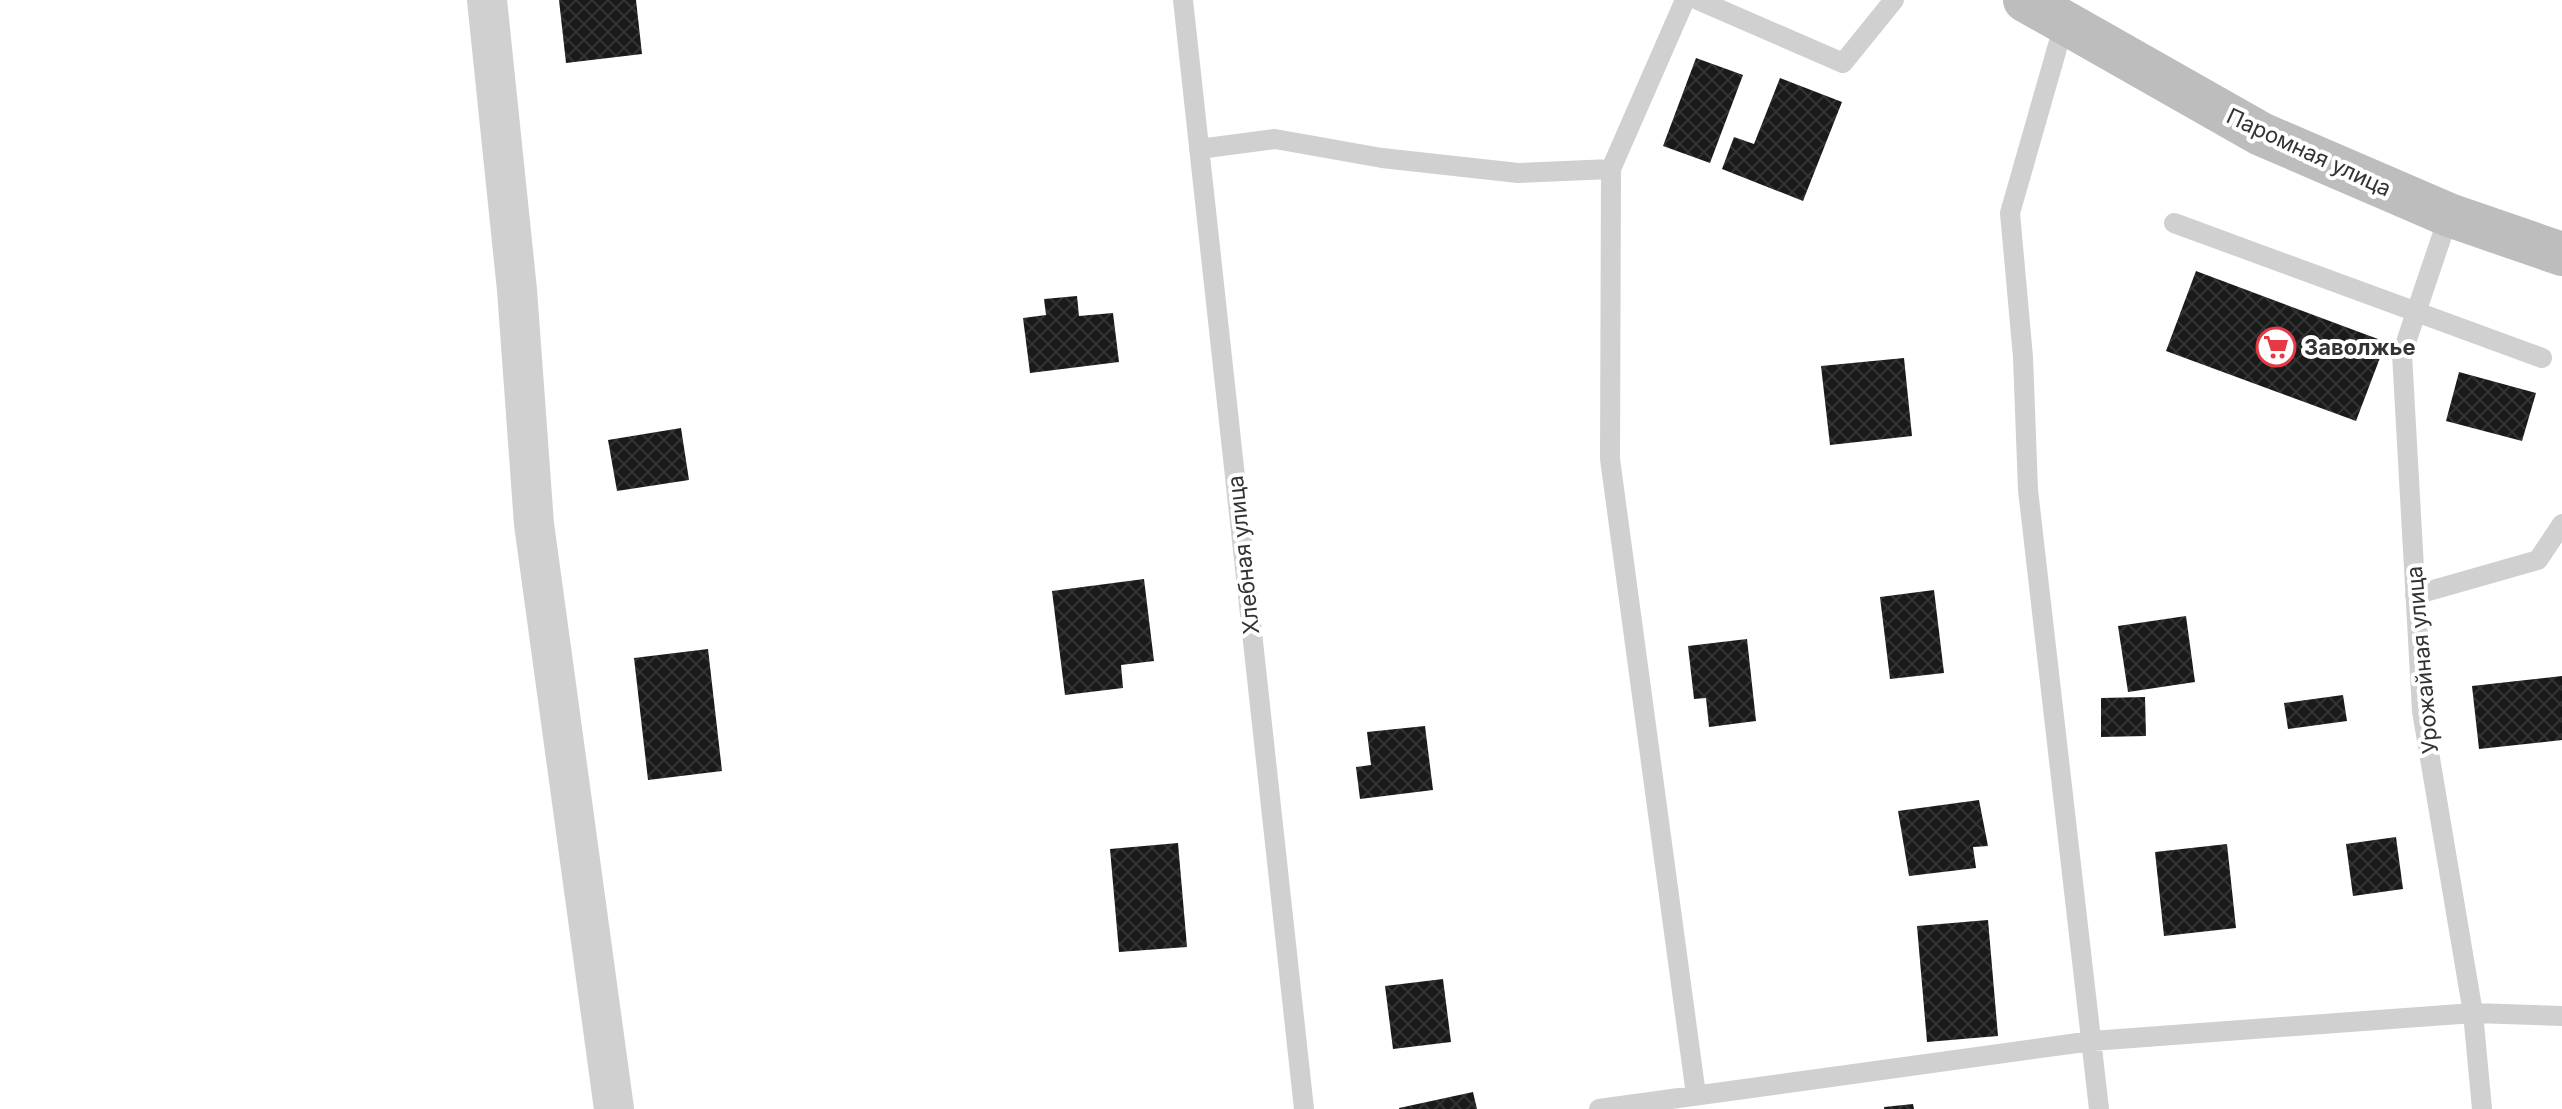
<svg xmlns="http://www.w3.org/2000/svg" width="2562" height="1109" viewBox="0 0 2562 1109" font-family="Inter,sans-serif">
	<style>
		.building { fill: url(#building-cross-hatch) }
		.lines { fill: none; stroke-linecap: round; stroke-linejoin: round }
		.lane { stroke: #d0d0d0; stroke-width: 20 }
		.street { stroke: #d0d0d0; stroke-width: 40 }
		.secondary { stroke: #bdbdbd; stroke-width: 44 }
		.labels { text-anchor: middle; stroke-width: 8; stroke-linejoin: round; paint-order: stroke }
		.street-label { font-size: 22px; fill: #333; stroke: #fff }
		.poi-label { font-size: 22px; font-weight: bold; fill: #333; stroke: #fff; text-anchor: start }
	</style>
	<defs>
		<pattern id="building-cross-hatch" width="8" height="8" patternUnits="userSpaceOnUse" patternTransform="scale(2)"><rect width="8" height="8" fill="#1a1a1a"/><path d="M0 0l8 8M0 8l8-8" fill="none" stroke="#333"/></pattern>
	</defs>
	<rect width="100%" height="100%" fill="#fff"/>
	<path class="building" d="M559,0H636L642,54L566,63Z
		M1696,58L1743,75L1710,163L1663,146Z
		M1780,78L1842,102L1803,201L1722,169L1734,137L1754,144Z
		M2196,271L2386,342L2356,421L2166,351Z
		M1077,296L1079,316L1113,313L1119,362L1030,373L1023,318L1046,315L1044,299Z
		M1904,358L1912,436L1830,445L1821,366Z
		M2459,372L2536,393L2522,441L2446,421Z
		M681,428L689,480L617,491L608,440Z
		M1144,579L1154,661L1121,665L1123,688L1065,695L1052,591Z
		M1934,590L1944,673L1890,679L1880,597Z
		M2186,616L2195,682L2128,692L2118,626Z
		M1747,639L1756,721L1709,727L1706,698L1694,699L1688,646Z
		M708,649L722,771L648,780L634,658Z
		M2562,676V740L2479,749L2472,686Z
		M2343,695L2347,721L2288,729L2284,703Z
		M2145,697L2146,736L2101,737V698Z
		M1425,726L1433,790L1360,799L1356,767L1371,765L1367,732Z
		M1979,800L1988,846L1973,847L1976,868L1909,876L1898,811Z
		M2396,837L2403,889L2353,896L2346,844Z
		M1178,843L1187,947L1119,952L1110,849Z
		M2227,844L2236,928L2164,936L2155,852Z
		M1988,920L1998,1036L1927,1042L1917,926Z
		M1443,979L1451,1042L1393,1049L1385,986Z
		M1473,1092L1477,1109H1399V1108Z
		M1913,1104L1914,1109H1884V1107Z"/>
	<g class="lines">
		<path class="lane" d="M1183,0L1304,1109
			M1685,0L1611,169L1610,459L1696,1095
			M1698,0L1843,63L1894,0
			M2064,24L2010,213L2023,357L2028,490L2099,1109
			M1199,149L1275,139L1382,158L1518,173L1611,169
			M2449,215L2402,354L2422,711L2473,1013L2482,1109
			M2174,223L2542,358
			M2415,595L2538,560L2562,524
			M1599,1109L2092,1041L2473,1013L2562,1016"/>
		<path class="street" d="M487,0L517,290L534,524L614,1109"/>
		<path class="secondary" d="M2025,0L2261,134L2449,215L2562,254"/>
	</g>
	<defs>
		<g id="supermarket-ring" transform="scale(2)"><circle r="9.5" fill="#fff" stroke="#e63946" stroke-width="1.5"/><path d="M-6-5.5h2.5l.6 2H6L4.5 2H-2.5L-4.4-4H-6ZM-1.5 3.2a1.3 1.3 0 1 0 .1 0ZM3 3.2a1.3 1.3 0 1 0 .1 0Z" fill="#e63946"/></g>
	</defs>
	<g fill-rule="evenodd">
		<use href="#supermarket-ring" x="2276" y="347"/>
	</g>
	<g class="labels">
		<g class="street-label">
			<text transform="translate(2309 152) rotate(25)" y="8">Паромная улица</text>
			<text transform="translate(1243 555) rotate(-96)" y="8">Хлебная улица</text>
			<text transform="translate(2422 660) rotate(-95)" y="8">Урожайная улица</text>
		</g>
		<g class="poi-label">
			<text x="2304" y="355">Заволжье</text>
		</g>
	</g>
</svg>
